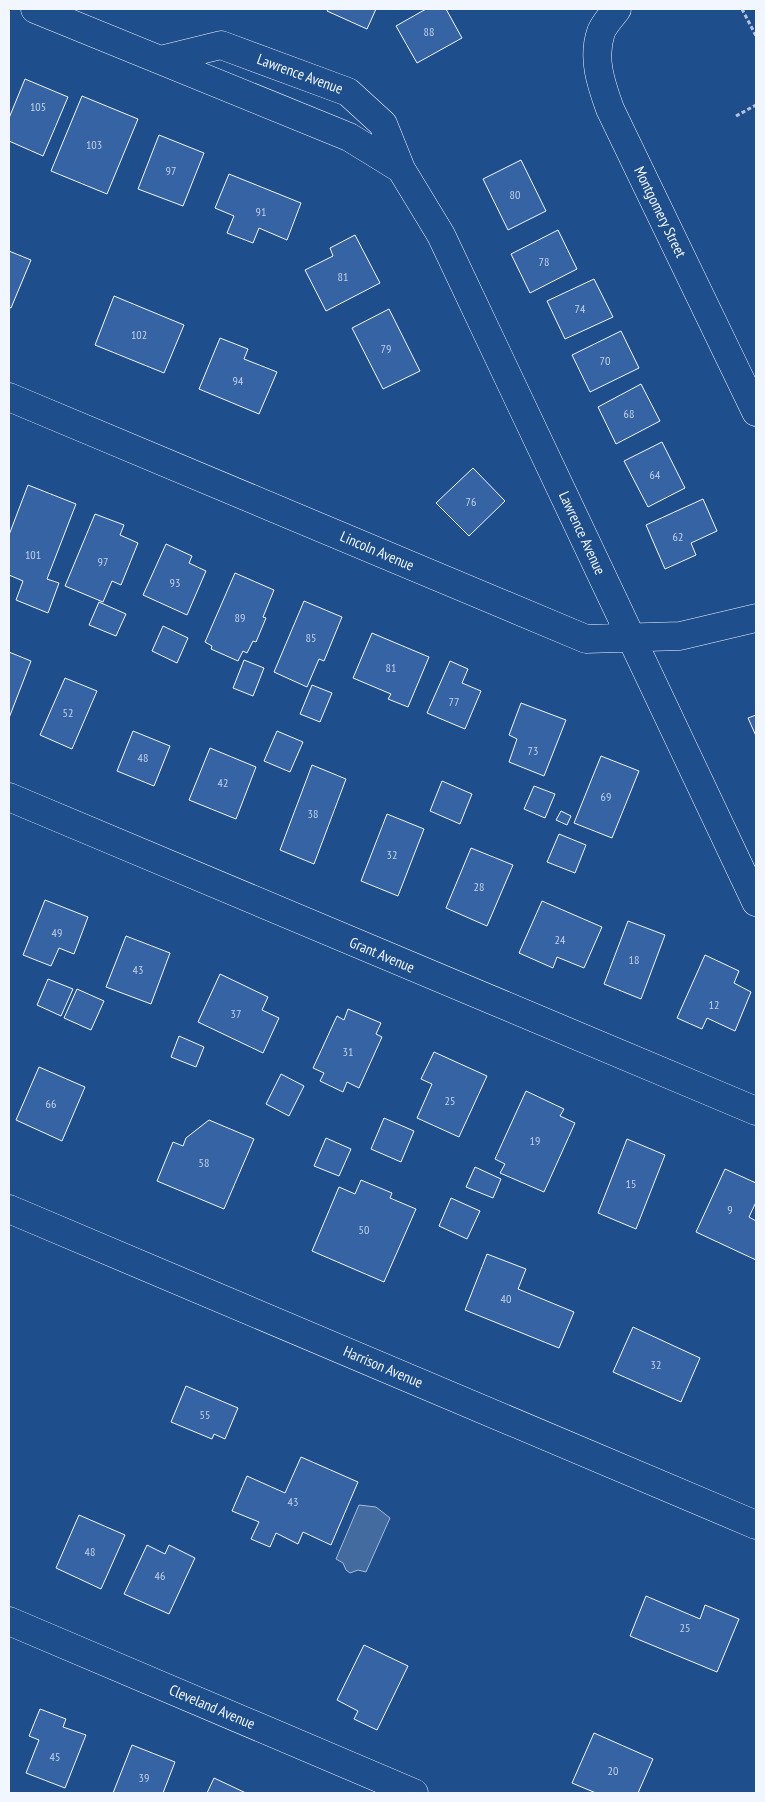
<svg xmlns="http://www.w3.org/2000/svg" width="765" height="1802" viewBox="0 0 765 1802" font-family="'PT Sans Narrow',sans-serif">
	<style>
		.water { fill: #446ba0; stroke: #a8bbd7 }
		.building { fill: #3563a3; stroke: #f2f6ff }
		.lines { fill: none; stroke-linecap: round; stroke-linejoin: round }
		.minor-casing { stroke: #f2f6ff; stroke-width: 29 }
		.path { stroke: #b3c4dc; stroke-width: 3; stroke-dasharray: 4 2.5; stroke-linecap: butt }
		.minor { stroke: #1f4e8c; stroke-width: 28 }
		.labels { text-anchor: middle; stroke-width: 4; stroke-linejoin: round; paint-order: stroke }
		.number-label { font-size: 12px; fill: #c3d1e8 }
		.street-label { font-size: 15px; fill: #f2f6ff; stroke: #1f4e8c }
	</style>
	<rect width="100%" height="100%" fill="#1f4e8c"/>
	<path class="water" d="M359,1505L376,1507L390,1518L366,1572L358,1570L350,1573L346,1570L343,1563L336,1559Z"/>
	<path class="building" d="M328,9H376L367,29L327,11Z
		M426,9H446L462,38L417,63L396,26Z
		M25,79L68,97L43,156L9,141V118Z
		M82,96L138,119L107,194L51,171Z
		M159,135L204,153L183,206L138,189Z
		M521,160L546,211L508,230L483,179Z
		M229,174L301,203L287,240L259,228L253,243L227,233L234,216L215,208Z
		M558,230L577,269L530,293L511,254Z
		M355,235L380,283L326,311L305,270L333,256L330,248Z
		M9,251L31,260L11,308L9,307Z
		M594,279L613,317L565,339L547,301Z
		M114,296L184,325L164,373L95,345Z
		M389,309L420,371L383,389L352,328Z
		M621,331L639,368L590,392L572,355Z
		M220,338L248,349L244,359L277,372L259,414L199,389Z
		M641,384L660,421L616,444L598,407Z
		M662,442L685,488L648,507L624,461Z
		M473,468L505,501L469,536L436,503Z
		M28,485L76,504L47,579L59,583L48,613L16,600L23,581L9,575V535Z
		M703,499L717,531L691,543L696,555L665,569L646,525Z
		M95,514L124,525L120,535L138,543L121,585L112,581L103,602L65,586Z
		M166,544L192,556L189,563L206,571L187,615L143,595Z
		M235,573L274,590L263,617L266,618L256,642L253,641L247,653L243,651L238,661L211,649L212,646L205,642Z
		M304,601L342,617L324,661L319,659L307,687L274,672Z
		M99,602L126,614L116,636L89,625Z
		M163,626L188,638L177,663L152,651Z
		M372,633L429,657L408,707L388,699L391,694L353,678Z
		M9,652L31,661L9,718Z
		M244,660L264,668L253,696L233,688Z
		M450,661L468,669L462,683L481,691L465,729L427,713Z
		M65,678L97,691L72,749L40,735Z
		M312,685L332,693L320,722L300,714Z
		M521,703L566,720L544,776L509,762L517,739L509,735Z
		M756,715V736L748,718Z
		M133,731L170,746L154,786L117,771Z
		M277,731L303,742L290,772L264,761Z
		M210,748L256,767L236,819L189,800Z
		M601,756L639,771L612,838L574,823Z
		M312,765L346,779L314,864L280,850Z
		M442,781L472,794L460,824L430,811Z
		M534,786L555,794L545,818L524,809Z
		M561,811L571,816L567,825L556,820Z
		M387,814L424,829L398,896L361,881Z
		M559,834L586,845L575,873L547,862Z
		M471,848L513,865L487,926L446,908Z
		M45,900L88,917L74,954L59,948L51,966L23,955Z
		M542,901L602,927L584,968L557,957L553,968L519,953Z
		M628,921L665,935L641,999L604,984Z
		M126,936L170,953L151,1004L106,987Z
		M705,955L739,971L734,983L751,992L735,1031L707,1018L702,1029L677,1018Z
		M220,974L268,997L262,1010L279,1018L263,1053L198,1022Z
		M48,979L73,989L61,1016L37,1005Z
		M77,989L104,1001L91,1030L64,1018Z
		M348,1009L381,1023L376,1034L382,1037L359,1088L347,1082L343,1092L320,1081L324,1073L313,1068L337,1016L344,1020Z
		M179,1036L204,1047L196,1067L171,1057Z
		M434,1052L487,1076L459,1137L417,1118L432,1084L421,1079Z
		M39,1067L85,1087L62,1141L16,1120Z
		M281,1074L304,1086L289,1116L266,1104Z
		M526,1091L564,1109L560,1116L575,1123L544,1192L500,1173L505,1164L495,1159Z
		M384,1118L414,1131L401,1162L371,1149Z
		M209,1120L254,1139L224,1209L157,1181L173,1142L183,1146L186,1138Z
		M326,1138L351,1149L339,1176L314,1166Z
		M627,1139L665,1155L636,1229L598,1213Z
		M475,1167L501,1179L493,1198L466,1187Z
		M725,1169L756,1183V1202L749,1217L756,1221V1260L696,1232Z
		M361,1180L392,1193L390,1198L416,1209L384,1282L312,1251L339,1187L355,1194Z
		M451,1198L480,1211L467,1239L439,1226Z
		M487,1254L526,1269L518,1289L574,1312L559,1348L465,1310Z
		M633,1327L700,1358L681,1402L613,1372Z
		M186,1386L238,1408L225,1439L214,1434L212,1439L171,1422Z
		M301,1457L358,1482L331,1545L303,1532L298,1544L276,1533L270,1547L251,1539L259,1522L232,1511L247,1476L285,1493Z
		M79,1515L125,1535L101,1589L56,1568Z
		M147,1545L165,1554L169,1545L195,1558L169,1614L124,1594Z
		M646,1596L700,1619L705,1605L739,1619L717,1672L630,1636Z
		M364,1645L408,1666L377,1730L354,1719L358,1711L337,1700Z
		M40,1709L66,1719L63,1727L86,1735L65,1788L26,1773L39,1740L29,1736Z
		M594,1733L653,1759L638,1793H596L572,1783Z
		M132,1745L175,1762L163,1793H113Z
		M214,1778L246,1793H207Z"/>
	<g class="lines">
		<g class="minor-casing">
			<path id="minor" d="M35,9L349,137L401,169
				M617,9C612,16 604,24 601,32C592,58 601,84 610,109L756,412
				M160,60L221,45L348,92L383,124L401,169L441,235L756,902
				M9,397L586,639L680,636L756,618
				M9,797L756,1111
				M9,1209L756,1525
				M9,1621L414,1793"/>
		</g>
		<path class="path" d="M742,9L756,36
			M736,116L756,105"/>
		<use href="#minor" class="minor"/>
	</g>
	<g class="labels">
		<g class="number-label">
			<text x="429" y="36">88</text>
			<text x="38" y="111">105</text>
			<text x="94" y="149">103</text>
			<text x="171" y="175">97</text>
			<text x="515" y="199">80</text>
			<text x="261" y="216">91</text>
			<text x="544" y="266">78</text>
			<text x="343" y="281">81</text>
			<text x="580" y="313">74</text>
			<text x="139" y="339">102</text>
			<text x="386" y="353">79</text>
			<text x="605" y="365">70</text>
			<text x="238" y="385">94</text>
			<text x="629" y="418">68</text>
			<text x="655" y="479">64</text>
			<text x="471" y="506">76</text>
			<text x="678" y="541">62</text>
			<text x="33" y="559">101</text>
			<text x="103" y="566">97</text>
			<text x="175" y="587">93</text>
			<text x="240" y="622">89</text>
			<text x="311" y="642">85</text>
			<text x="391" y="672">81</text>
			<text x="454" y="706">77</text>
			<text x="68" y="717">52</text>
			<text x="533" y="755">73</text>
			<text x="143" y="762">48</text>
			<text x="223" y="787">42</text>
			<text x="606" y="801">69</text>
			<text x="313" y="818">38</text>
			<text x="392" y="859">32</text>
			<text x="479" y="891">28</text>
			<text x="57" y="937">49</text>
			<text x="560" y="944">24</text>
			<text x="634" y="964">18</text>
			<text x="138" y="974">43</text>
			<text x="714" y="1009">12</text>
			<text x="236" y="1018">37</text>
			<text x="348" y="1056">31</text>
			<text x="450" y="1105">25</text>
			<text x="51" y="1108">66</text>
			<text x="535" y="1145">19</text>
			<text x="204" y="1167">58</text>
			<text x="631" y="1188">15</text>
			<text x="730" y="1214">9</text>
			<text x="364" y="1234">50</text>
			<text x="506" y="1303">40</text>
			<text x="656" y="1369">32</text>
			<text x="205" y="1419">55</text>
			<text x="293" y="1506">43</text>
			<text x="90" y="1556">48</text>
			<text x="160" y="1580">46</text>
			<text x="685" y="1632">25</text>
			<text x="55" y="1761">45</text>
			<text x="613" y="1775">20</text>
			<text x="144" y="1782">39</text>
		</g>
		<g class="street-label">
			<text transform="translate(300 74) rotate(20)" y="5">Lawrence Avenue</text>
			<text transform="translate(660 212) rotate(64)" y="5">Montgomery Street</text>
			<text transform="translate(582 533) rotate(65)" y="5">Lawrence Avenue</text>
			<text transform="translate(377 551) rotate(23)" y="5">Lincoln Avenue</text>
			<text transform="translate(382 955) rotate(23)" y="5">Grant Avenue</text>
			<text transform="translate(383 1367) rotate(23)" y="5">Harrison Avenue</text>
			<text transform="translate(212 1707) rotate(23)" y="5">Cleveland Avenue</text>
		</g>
	</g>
	<rect width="765" height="1802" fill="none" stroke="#f2f6ff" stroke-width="20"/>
</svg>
